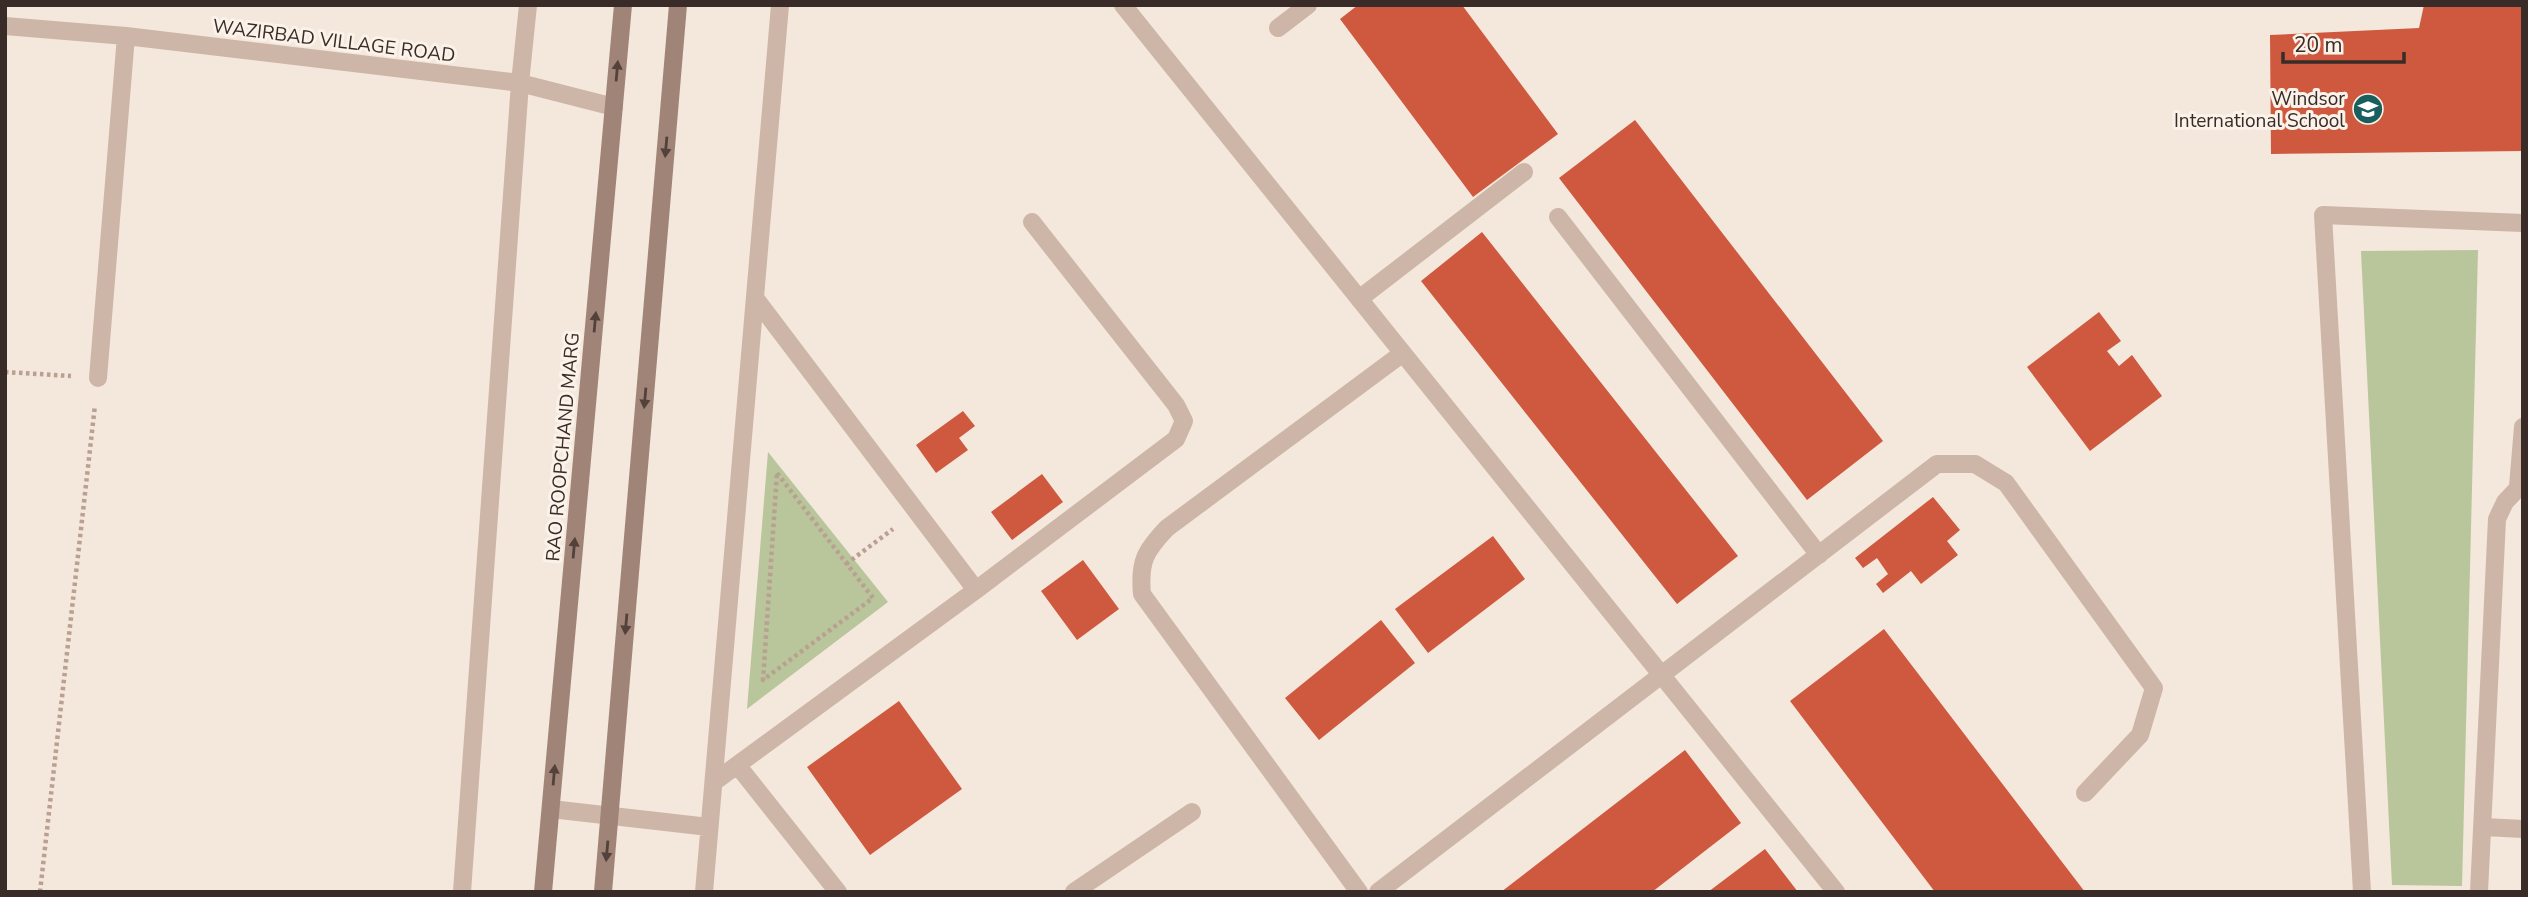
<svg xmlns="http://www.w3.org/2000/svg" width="2528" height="897" viewBox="0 0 2528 897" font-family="'Nunito Sans',sans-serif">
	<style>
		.green { fill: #b9c59b }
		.building { fill: #cf593f }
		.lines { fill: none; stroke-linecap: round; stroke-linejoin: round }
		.path { stroke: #b9a091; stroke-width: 4.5; stroke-dasharray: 3.5 3.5; stroke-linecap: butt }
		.street { stroke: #cdb6a7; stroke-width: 18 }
		.secondary { stroke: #a18478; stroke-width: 18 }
		.oneway { fill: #53423c }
		.labels { text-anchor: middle; stroke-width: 6; stroke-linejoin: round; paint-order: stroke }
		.street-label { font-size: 19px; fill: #392c28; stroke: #fbf2e9 }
		.poi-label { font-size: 19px; fill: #392c28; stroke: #fbf2e9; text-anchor: end }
	</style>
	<rect width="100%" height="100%" fill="#f4e7dc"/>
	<path class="green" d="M2478,250L2462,886L2392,885L2361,251Z
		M768,452L888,602L747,709Z"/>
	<path class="building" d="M1358,5H1462L1558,134L1473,197L1340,19Z
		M2424,5H2523V151L2271,154L2270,35L2419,28Z
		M1635,120L1883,441L1807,500L1559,178Z
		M1482,232L1738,556L1677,604L1421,281Z
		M2099,312L2121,341L2107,351L2119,366L2132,355L2162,396L2090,451L2027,367Z
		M963,411L975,426L959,438L968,450L936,473L916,445Z
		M1042,474L1063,502L1012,540L991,512Z
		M1933,497L1960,530L1947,541L1958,555L1921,584L1911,571L1883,593L1876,584L1888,574L1877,558L1863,568L1855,558Z
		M1493,536L1525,579L1428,653L1395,609Z
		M1083,560L1119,609L1077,640L1041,591Z
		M1381,620L1415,663L1319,740L1285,698Z
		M1884,629L2085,892H1935L1790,701Z
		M899,701L962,789L870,855L807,767Z
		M1685,750L1741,823L1652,892H1501Z
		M1765,849L1798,892H1708Z"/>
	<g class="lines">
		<path class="path" d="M5,372L71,376
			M777,473L873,598L763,680Z
			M846,564L893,529
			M40,892L95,405"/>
		<path class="street" d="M1123,5L1836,892
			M5,26L126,36L520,83L614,107
			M1278,28L1308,5
			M1558,217L1819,555
			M1359,299L1524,172
			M98,378L126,36
			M2518,486L2523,427
			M976,590L1176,439L1184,421L1176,405L1032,222
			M738,766L838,892
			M714,782L976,590L755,298
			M551,809L709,827
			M2484,827L2523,829
			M462,892L520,83L528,5
			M704,892L780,5
			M1074,892L1192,812
			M1359,892L1142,594C1139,562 1145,551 1167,528L1403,353
			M1378,892L1937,464H1975L2006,483L2154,688L2140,735L2085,793
			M2362,892L2323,215L2523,223
			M2479,892L2497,519L2505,502L2523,483"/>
		<path class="secondary" d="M543,892L623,5
			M603,892L678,5"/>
	</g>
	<defs><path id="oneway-solid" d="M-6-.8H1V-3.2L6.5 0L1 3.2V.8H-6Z" transform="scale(1.75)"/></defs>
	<g class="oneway">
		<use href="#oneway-solid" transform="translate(617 71) rotate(-85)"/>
		<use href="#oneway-solid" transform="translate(666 147) rotate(95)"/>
		<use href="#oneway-solid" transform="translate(595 322) rotate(-85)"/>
		<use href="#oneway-solid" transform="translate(645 398) rotate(95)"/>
		<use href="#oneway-solid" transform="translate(574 548) rotate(-85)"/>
		<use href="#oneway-solid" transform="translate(626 624) rotate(95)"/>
		<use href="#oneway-solid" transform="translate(554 775) rotate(-85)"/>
		<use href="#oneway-solid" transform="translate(607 851) rotate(95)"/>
	</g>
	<defs>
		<g id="school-disc" transform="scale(1.575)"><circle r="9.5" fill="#1a5e5e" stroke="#fbf2e9"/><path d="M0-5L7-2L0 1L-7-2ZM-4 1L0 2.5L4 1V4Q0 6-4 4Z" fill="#fff"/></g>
	</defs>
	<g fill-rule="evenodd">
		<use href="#school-disc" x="2368" y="109"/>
	</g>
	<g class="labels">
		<g class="street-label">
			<text transform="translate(334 40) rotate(7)" y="7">WAZIRBAD VILLAGE ROAD</text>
			<text transform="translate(562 447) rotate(-85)" y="7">RAO ROOPCHAND MARG</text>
		</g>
		<g class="poi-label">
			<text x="2345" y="105">Windsor<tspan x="2345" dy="22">International School</tspan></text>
		</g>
	</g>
	<rect width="2528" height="897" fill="none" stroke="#392c28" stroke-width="14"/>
	<path d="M2283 52v10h121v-10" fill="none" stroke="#392c28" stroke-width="3.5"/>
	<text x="2294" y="52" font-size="21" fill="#392c28" stroke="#fbf2e9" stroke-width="5" paint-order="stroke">20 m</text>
</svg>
